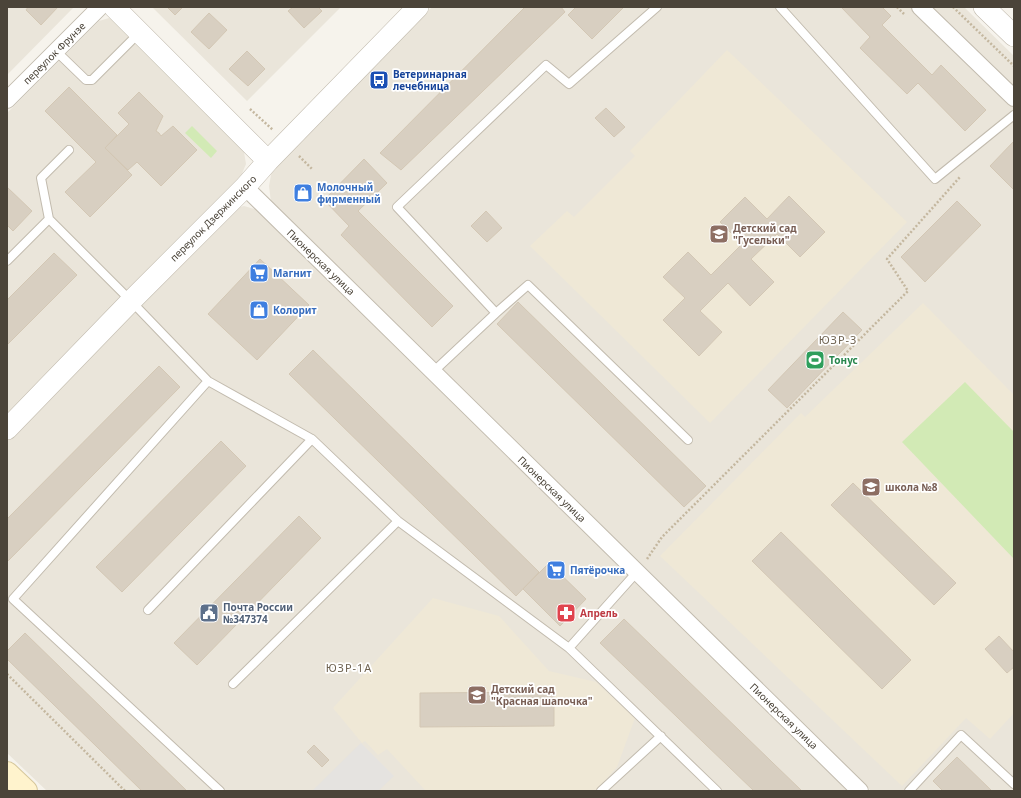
<svg xmlns="http://www.w3.org/2000/svg" width="1021" height="798" viewBox="0 0 1021 798" font-family="'Noto Sans',sans-serif">
	<style>
		.residential { fill: #eae5da }
		.education { fill: #efe8d6 }
		.green { fill: #d2eab5 }
		.parking { fill: #e5e3e0 }
		.building { fill: #d8cfc1; stroke: #d3c7b4 }
		.lines { fill: none; stroke-linecap: round; stroke-linejoin: round }
		.service-casing { stroke: #c2bbae; stroke-width: 10 }
		.minor-casing { stroke: #c2bbae; stroke-width: 18 }
		.tertiary-casing { stroke: #c2bbae; stroke-width: 22 }
		.secondary-casing { stroke: #d6c79b; stroke-width: 24 }
		.path { stroke: #c4b79f; stroke-width: 2.5; stroke-dasharray: 2 2; stroke-linecap: butt }
		.service { stroke: #fff; stroke-width: 8 }
		.minor { stroke: #fff; stroke-width: 16 }
		.tertiary { stroke: #fff; stroke-width: 21 }
		.secondary { stroke: #fff3cd; stroke-width: 22 }
		.labels { text-anchor: middle; stroke-width: 3.5; stroke-linejoin: round; paint-order: stroke }
		.street-label { font-size: 10px; fill: #4b4439; stroke: #fff }
		.transit-label { font-size: 10px; font-weight: bold; fill: #164399; stroke: #fff; text-anchor: start }
		.shop-label { font-size: 10px; font-weight: bold; fill: #366cbe; stroke: #fff; text-anchor: start }
		.education-label { font-size: 10px; font-weight: bold; fill: #785e54; stroke: #fff; text-anchor: start }
		.leisure-label { font-size: 10px; font-weight: bold; fill: #27864d; stroke: #fff; text-anchor: start }
		.service-label { font-size: 10px; font-weight: bold; fill: #4e5e75; stroke: #fff; text-anchor: start }
		.health-label { font-size: 10px; font-weight: bold; fill: #be3a42; stroke: #fff; text-anchor: start }
		.neighbourhood-label { font-size: 11px; letter-spacing: 1px; fill: #6e6250; stroke: #fff }
	</style>
	<rect width="100%" height="100%" fill="#f6f3ec"/>
	<path class="residential" d="M7,7H74L7,75Z
		M152,7H341L247,101Z
		M432,7H964L1014,56V791H871L271,202L269,186L272,170Z
		M109,18L120,23L244,152L246,164L241,176L7,415V113L99,21Z
		M244,206L258,210L848,791H47L7,753V441L230,210Z"/>
	<path class="education" d="M727,50L907,222L710,423L530,246L567,211L574,217L635,156L630,151Z
		M923,303L1014,395V713L990,739L966,718L902,786L660,556L801,413L805,417Z
		M433,598L499,616L549,671L596,682L635,718L617,767L597,789L592,791H426L387,749L378,755L365,741L362,743L333,708Z"/>
	<path class="green" d="M192,126L217,151L211,158L185,133Z
		M965,382L1014,432V559L902,442Z"/>
	<path class="parking" d="M361,743L394,776L378,791H312Z"/>
	<path class="building" d="M28,7H58L41,25L26,10Z
		M167,7H183L175,15Z
		M293,7H318L322,11L304,28L288,11Z
		M525,7H561L565,12L401,170L380,153Z
		M576,7H624L592,39L568,15Z
		M841,7H882L891,16L882,25L932,75L941,65L986,110L965,131L918,83L907,94L860,48L870,37Z
		M209,13L227,30L209,49L191,32Z
		M247,51L265,69L248,86L229,69Z
		M69,87L117,135L105,148L132,175L90,217L65,192L96,162L45,111Z
		M139,92L163,116L156,131L159,133L161,136L173,126L197,150L161,186L137,162L128,170L105,148L129,124L118,113Z
		M606,108L625,127L614,137L595,118Z
		M1014,141V190L990,166Z
		M364,159L387,183L358,211L453,306L432,327L341,235L349,226L324,200Z
		M7,187L32,211L13,231L7,225Z
		M789,196L825,232L800,257L777,234L751,259L774,282L750,306L728,283L700,311L722,332L699,356L663,320L685,298L663,277L688,252L711,275L742,244L720,222L745,197L767,219Z
		M957,201L981,225L925,282L901,257Z
		M486,211L502,228L487,242L471,226Z
		M54,253L77,275L7,345V300Z
		M260,259L309,305L257,360L208,314Z
		M518,302L706,486L684,507L497,324Z
		M843,312L862,330L787,408L768,390Z
		M313,350L539,572L516,596L289,374Z
		M159,366L180,387L7,562V519Z
		M221,441L246,466L122,592L96,567Z
		M853,483L956,583L934,605L831,505Z
		M299,516L321,538L197,665L174,643Z
		M781,532L911,660L882,689L752,561Z
		M549,563L586,599L560,626L523,589Z
		M624,619L802,791H754L600,643Z
		M25,633L187,791H142L7,659V651Z
		M999,636L1014,652V667L1007,673L985,649Z
		M554,692V726L420,727V693Z
		M314,745L329,760L322,767L307,752Z
		M957,757L992,791H943L933,781Z"/>
	<g class="lines">
		<g class="service-casing">
			<path id="service" d="M780,7L935,179L1014,115
				M56,51L86,80H92L139,33
				M49,219L41,178L69,150
				M7,261L49,219L131,301L208,381L312,439L398,521L569,648L717,791
				M496,313L528,285L688,440
				M433,372L496,313L397,207L546,65L569,84L657,7
				M208,381L13,599L220,791
				M148,610L312,439
				M569,648L637,572
				M233,684L398,521
				M601,791L661,736
				M909,791L961,735L1014,784"/>
		</g>
		<g class="minor-casing">
			<path id="minor" d="M920,7L1014,98
				M7,100L100,7
				M245,187L860,791"/>
		</g>
		<g class="tertiary-casing">
			<path id="tertiary" d="M114,7L268,161
				M984,7L1014,36
				M7,429L131,301L245,187L268,161L418,7"/>
		</g>
		<g class="secondary-casing">
			<path id="secondary" d="M7,773L26,791"/>
		</g>
		<path class="path" d="M897,7L904,14
			M953,7L1014,66
			M250,109L273,130
			M299,156L313,170
			M647,559L662,537L908,291L887,259L960,177
			M7,674L125,791"/>
		<use href="#service" class="service"/>
		<use href="#minor" class="minor"/>
		<use href="#tertiary" class="tertiary"/>
		<use href="#secondary" class="secondary"/>
	</g>
	<defs>
		<g id="bus-square" transform="scale(1)"><rect x="-9" y="-9" width="18" height="18" rx="4" fill="#1a4fb4" stroke="#fff"/><path d="M-5-6H5V4H4V6H2V4H-2V6H-4V4H-5ZM-3.5-4V0h7V-4ZM-3.5 1.2v1.5H-2V1.2ZM2 1.2v1.5H3.5V1.2Z" fill="#fff"/></g>
		<g id="shop-square" transform="scale(1)"><rect x="-9" y="-9" width="18" height="18" rx="4" fill="#3f7fe0" stroke="#fff"/><path d="M-5-2.5h2.3a2.7 3.5 0 0 1 5.4 0H5L5.5 6h-11ZM-1.5-2.5h3a1.5 2.3 0 0 0-3 0Z" fill="#fff"/></g>
		<g id="school-square" transform="scale(1)"><rect x="-9" y="-9" width="18" height="18" rx="4" fill="#8d6e63" stroke="#fff"/><path d="M0-5L7-2L0 1L-7-2ZM-4 1L0 2.5L4 1V4Q0 6-4 4Z" fill="#fff"/></g>
		<g id="supermarket-square" transform="scale(1)"><rect x="-9" y="-9" width="18" height="18" rx="4" fill="#3f7fe0" stroke="#fff"/><path d="M-6-5.5h2.5l.6 2H6L4.5 2H-2.5L-4.4-4H-6ZM-1.5 3.2a1.3 1.3 0 1 0 .1 0ZM3 3.2a1.3 1.3 0 1 0 .1 0Z" fill="#fff"/></g>
		<g id="stadium-square" transform="scale(1)"><rect x="-9" y="-9" width="18" height="18" rx="4" fill="#2e9e5b" stroke="#fff"/><path d="M0-5a6.5 5 0 1 0 0 10a6.5 5 0 1 0 0-10ZM-3.5-1.8h7v3.6h-7Z" fill="#fff"/></g>
		<g id="civic-square" transform="scale(1)"><rect x="-9" y="-9" width="18" height="18" rx="4" fill="#5c6f8a" stroke="#fff"/><path d="M-.6-6.5H3V-4.5H.6V-3L4-1V1h2V6H-6V1h2V-1L-.6-3ZM-1.2 2.5V6h2.4V2.5Z" fill="#fff"/></g>
		<g id="pharmacy-square" transform="scale(1)"><rect x="-9" y="-9" width="18" height="18" rx="4" fill="#e0444e" stroke="#fff"/><path d="M-2-6h4v4h4v4h-4v4h-4v-4h-4v-4h4Z" fill="#fff"/></g>
	</defs>
	<g fill-rule="evenodd">
		<use href="#bus-square" x="379" y="80"/>
		<use href="#shop-square" x="303" y="193"/>
		<use href="#school-square" x="719" y="234"/>
		<use href="#supermarket-square" x="259" y="273"/>
		<use href="#shop-square" x="259" y="310"/>
		<use href="#stadium-square" x="815" y="360"/>
		<use href="#school-square" x="871" y="487"/>
		<use href="#supermarket-square" x="556" y="570"/>
		<use href="#civic-square" x="209" y="613"/>
		<use href="#pharmacy-square" x="566" y="613"/>
		<use href="#school-square" x="477" y="695"/>
	</g>
	<g class="labels">
		<g class="street-label">
			<text transform="translate(54 53) rotate(-45)" y="4">переулок Фрунзе</text>
			<text transform="translate(213 218) rotate(-45)" y="4">переулок Дзержинского</text>
			<text transform="translate(321 262) rotate(44)" y="4">Пионерская улица</text>
			<text transform="translate(552 489) rotate(44)" y="4">Пионерская улица</text>
			<text transform="translate(784 716) rotate(44)" y="4">Пионерская улица</text>
		</g>
		<g class="transit-label">
			<text x="393" y="78">Ветеринарная<tspan x="393" dy="12">лечебница</tspan></text>
		</g>
		<g class="shop-label">
			<text x="317" y="191">Молочный<tspan x="317" dy="12">фирменный</tspan></text>
			<text x="273" y="277">Магнит</text>
			<text x="273" y="314">Колорит</text>
			<text x="570" y="574">Пятёрочка</text>
		</g>
		<g class="education-label">
			<text x="733" y="232">Детский сад<tspan x="733" dy="12">"Гусельки"</tspan></text>
			<text x="885" y="491">школа №8</text>
			<text x="491" y="693">Детский сад<tspan x="491" dy="12">"Красная шапочка"</tspan></text>
		</g>
		<g class="leisure-label">
			<text x="829" y="364">Тонус</text>
		</g>
		<g class="service-label">
			<text x="223" y="611">Почта России<tspan x="223" dy="12">№347374</tspan></text>
		</g>
		<g class="health-label">
			<text x="580" y="617">Апрель</text>
		</g>
		<g class="neighbourhood-label">
			<text x="838" y="344">ЮЗР-3</text>
			<text x="349" y="672">ЮЗР-1А</text>
		</g>
	</g>
	<rect width="1021" height="798" fill="none" stroke="#4b4439" stroke-width="16"/>
</svg>
